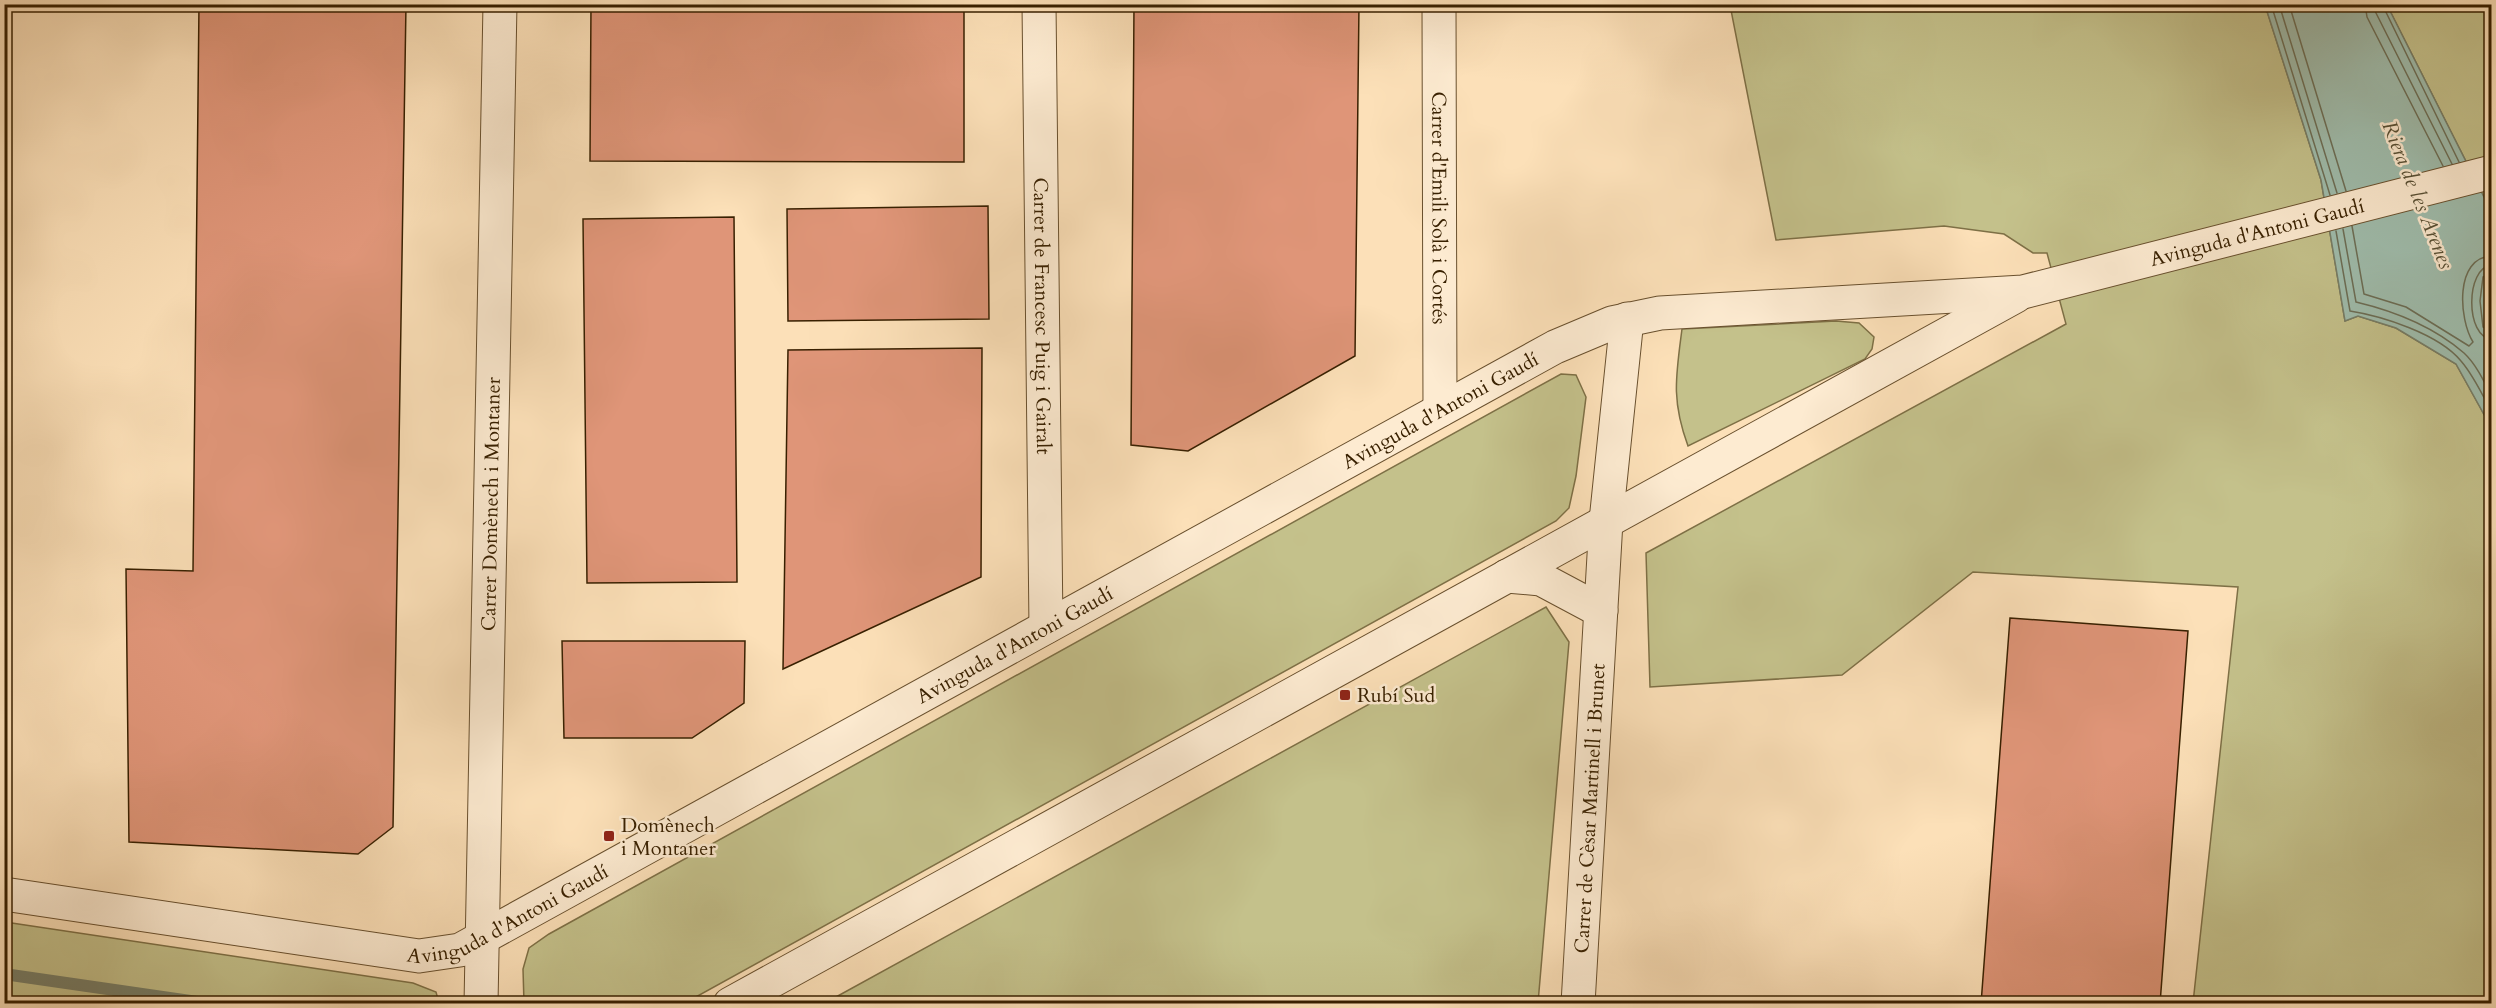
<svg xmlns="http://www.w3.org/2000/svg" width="2496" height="1008" viewBox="0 0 2496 1008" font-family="Cardo,serif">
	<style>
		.green { fill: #c4c18b; stroke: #7e7046; stroke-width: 1.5 }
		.water { fill: #9fbdad; stroke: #767e68; stroke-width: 1.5 }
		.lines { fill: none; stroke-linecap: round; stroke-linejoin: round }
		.shore { stroke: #6c6e56; stroke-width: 1.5 }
		.stream { stroke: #767e68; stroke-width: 12 }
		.building { fill: #df9578; stroke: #382000; stroke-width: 1.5 }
		.minor-casing { stroke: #69502e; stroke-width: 35 }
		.minor { stroke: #fdebd1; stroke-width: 33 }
		.poi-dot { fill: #8f2418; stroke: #fdebd1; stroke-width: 2 }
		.labels { text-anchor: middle; stroke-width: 5; stroke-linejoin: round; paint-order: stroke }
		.street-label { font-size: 20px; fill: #382000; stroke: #fdebd1 }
		.poi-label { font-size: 20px; fill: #382000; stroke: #fdebd1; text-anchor: start }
		.water-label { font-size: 21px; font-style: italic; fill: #574f34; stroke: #fdebd1 }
	</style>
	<rect width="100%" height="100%" fill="#fce0b8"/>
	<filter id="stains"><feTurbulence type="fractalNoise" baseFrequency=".00333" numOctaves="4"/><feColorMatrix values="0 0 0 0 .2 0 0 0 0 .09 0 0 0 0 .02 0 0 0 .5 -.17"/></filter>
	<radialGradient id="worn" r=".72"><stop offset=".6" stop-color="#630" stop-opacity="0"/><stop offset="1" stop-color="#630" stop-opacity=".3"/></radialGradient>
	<path class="green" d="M1730,5H2265L2321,180L2345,321L2358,316L2396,328L2456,364L2491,427V1003H2193L2238,587L1973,572L1842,675L1650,687L1646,553L2066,324L2047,253H2033L2004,234L1944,226L1776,240Z
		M2387,5H2491V211Z
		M1836,321L1859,323L1874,337L1872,349L1865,359L1688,446C1671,400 1676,376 1682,329Z
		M1561,374L1576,375L1586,397L1576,476L1569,508L1556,521L685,1003H524L523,969L529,948L549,934Z
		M1546,607L1569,642L1538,1003H825Z
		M5,922L413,983L436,992L439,1003H5Z"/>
	<path class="water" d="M2265,5H2387L2491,211V265L2486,301L2492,346L2491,427L2456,364L2396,328L2358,316L2345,321L2321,180Z"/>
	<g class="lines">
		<path class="shore" d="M2271,4L2330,195
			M2279,4L2337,193
			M2289,4L2346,191
			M2365,4L2367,17L2443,166
			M2374,4L2376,13L2452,164
			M2382,4L2459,162
			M2352,226L2364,294L2406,307L2469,346L2473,342C2459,320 2454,257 2492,256
			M2343,229L2356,302C2394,311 2434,327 2464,353C2476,364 2485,383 2492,397
			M2336,231L2350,311C2382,316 2439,334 2461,361C2474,376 2483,396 2492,413
			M2492,265C2465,267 2465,338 2492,339
			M2492,273L2483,277L2480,301L2483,327L2492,332"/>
		<path class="stream" d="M4,974L211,1004"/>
	</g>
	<path class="building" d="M199,4H406L393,827L358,854L129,842L126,569L193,571Z
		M591,4H964V162L590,161Z
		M1134,4H1359L1355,356L1188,451L1131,445Z
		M988,206L989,319L788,321L787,209Z
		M734,217L737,582L587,583L583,219Z
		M982,348L981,577L783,669L788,350Z
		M2010,618L2188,631L2160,1004H1981Z
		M562,641H745L744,703L692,738H564Z
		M1735,997L1807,1003V1004H1735Z"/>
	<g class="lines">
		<g class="minor-casing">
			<g id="minor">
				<path id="s1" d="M1039,4L1046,627"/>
				<path id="s2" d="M1439,4L1440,410"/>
				<path d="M1507,576L1541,579L1601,611"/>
				<path id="s3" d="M4,894L419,956L460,950L1555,347L1612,323L1660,313L2023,292L2492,172"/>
				<path id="s4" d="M481,1004L500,4"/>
				<path d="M730,1004L2016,296"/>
				<path id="s5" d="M1578,1004L1606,521L1627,319"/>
			</g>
		</g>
		<use href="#minor" class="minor"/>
	</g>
	<g class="poi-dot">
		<rect x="1339" y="689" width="12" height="12" rx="3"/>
		<rect x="603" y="830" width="12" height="12" rx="3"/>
	</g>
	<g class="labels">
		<g class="street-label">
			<text dy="7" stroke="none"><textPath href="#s2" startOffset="204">Carrer d'Emili Solà i Cortés</textPath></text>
			<text dy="7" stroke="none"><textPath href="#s3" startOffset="2427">Avinguda d'Antoni Gaudí</textPath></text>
			<text dy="7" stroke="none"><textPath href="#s1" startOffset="312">Carrer de Francesc Puig i Gairalt</textPath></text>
			<text dy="7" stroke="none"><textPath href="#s3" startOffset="1580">Avinguda d'Antoni Gaudí</textPath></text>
			<text dy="7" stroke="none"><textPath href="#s4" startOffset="500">Carrer Domènech i Montaner</textPath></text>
			<text dy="7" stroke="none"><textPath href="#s3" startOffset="1094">Avinguda d'Antoni Gaudí</textPath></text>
			<text dy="7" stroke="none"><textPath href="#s5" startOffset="196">Carrer de Cèsar Martinell i Brunet</textPath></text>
			<text dy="7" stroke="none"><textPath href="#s3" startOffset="518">Avinguda d'Antoni Gaudí</textPath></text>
		</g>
		<g class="poi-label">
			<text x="1357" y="702">Rubí Sud</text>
			<text x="621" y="832">Domènech<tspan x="621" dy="23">i Montaner</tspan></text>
		</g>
		<g class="water-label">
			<text transform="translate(2418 195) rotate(68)" y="7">Riera de les Arenes</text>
		</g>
	</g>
	<rect width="2496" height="1008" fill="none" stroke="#fce0b8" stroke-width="24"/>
	<rect x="6" y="6" width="2484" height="996" fill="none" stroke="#382000" stroke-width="3"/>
	<rect x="12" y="12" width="2472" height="984" fill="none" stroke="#382000" stroke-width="1.5"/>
	<rect width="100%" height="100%" filter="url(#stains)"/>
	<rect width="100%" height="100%" fill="url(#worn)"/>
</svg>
